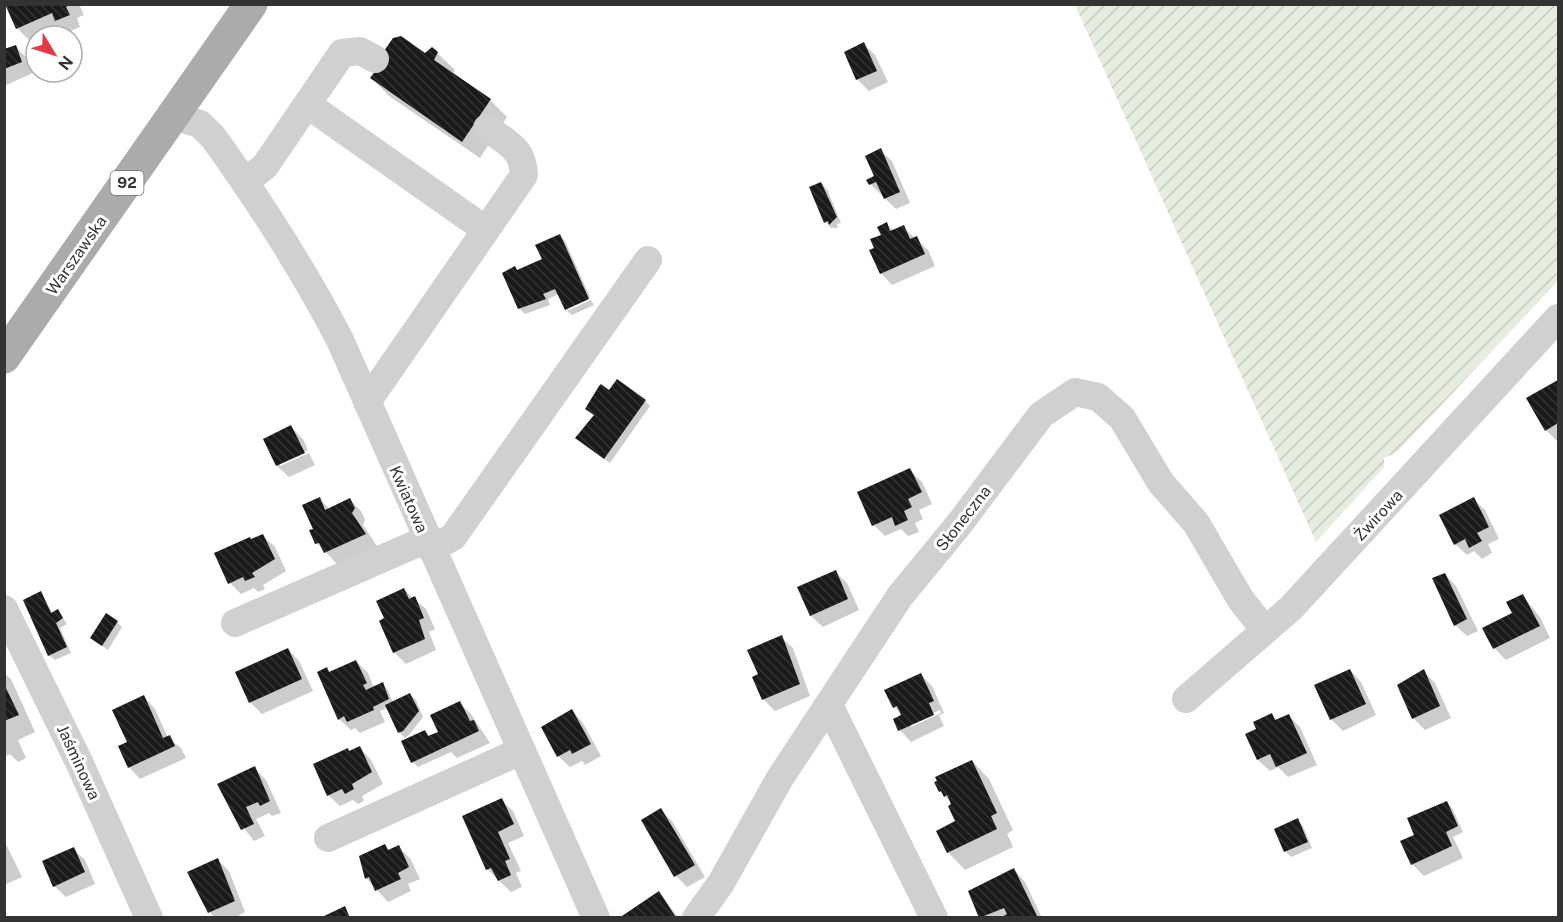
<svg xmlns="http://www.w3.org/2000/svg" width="1563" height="922" viewBox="0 0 1563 922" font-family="'Public Sans',sans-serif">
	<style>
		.garden { fill: url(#garden-furrows) }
		.shadow { fill: #0003; fill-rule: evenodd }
		.building { fill: url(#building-back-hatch) }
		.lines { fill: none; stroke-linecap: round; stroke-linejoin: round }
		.minor { stroke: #d0d0d0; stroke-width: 28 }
		.major { stroke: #ababab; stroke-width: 33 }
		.labels { text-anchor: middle; stroke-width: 6; stroke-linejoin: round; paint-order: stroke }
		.shield { fill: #fff; stroke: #707070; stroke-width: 1.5 }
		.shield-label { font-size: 15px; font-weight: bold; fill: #333 }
		.street-label { font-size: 16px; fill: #333; stroke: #fff }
	</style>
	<defs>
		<pattern id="garden-furrows" width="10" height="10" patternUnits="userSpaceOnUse" patternTransform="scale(1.5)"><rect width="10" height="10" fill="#e6ecdf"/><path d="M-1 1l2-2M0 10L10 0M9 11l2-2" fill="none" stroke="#c6cbc0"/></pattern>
		<pattern id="building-back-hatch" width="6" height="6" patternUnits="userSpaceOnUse" patternTransform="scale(1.5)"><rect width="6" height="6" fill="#1a1a1a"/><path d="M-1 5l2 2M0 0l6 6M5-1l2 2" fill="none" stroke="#333"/></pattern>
	</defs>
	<rect width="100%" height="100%" fill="#fff"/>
	<path class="garden" d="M1075,5H1558V267L1556,269L1558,281L1397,452L1384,458V467L1316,542Z"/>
	<path class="shadow" d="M7,4H79L84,15L77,18L80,27L68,32L61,26L29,40L17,28Z
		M864,44L875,55L888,82L869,91L857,79Z
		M15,46L27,58L33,73L4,86V51Z
		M437,53L455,70L453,74L490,100L507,117L480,158L389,96L372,78L425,55Z
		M880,150L892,161L910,203L896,209L870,184L876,177Z
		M821,183L827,189L841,223L837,224L838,228H831L826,222Z
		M887,224L893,231L903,227L928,250L935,266L892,285L881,273L876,249Z
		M560,236L565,241L590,297L566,308L559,294L548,299L550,305L525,314L519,308L515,268L518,271L544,260Z
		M591,300L594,305L572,315L567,311Z
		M1558,382V441H1557L1546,430L1528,399Z
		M610,393L645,401L650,406L610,463L583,443L595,416L592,414Z
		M291,427L303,439L308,450L280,463V466L309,453L315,465L289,477L277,466L265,439Z
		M910,470L922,482L932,504L919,510L923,519L915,523L919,532L908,536L901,529L885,536L874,525Z
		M319,499L330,509L350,500L361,511L365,520L363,525L377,546L337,564L317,543L315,530Z
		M1473,499L1485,510L1499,539L1488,544L1492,553L1482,559L1474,551L1467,555L1455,544Z
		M263,536L275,547L286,571L263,585L265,589L258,592L254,588L241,594L230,583L252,541Z
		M835,572L847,583L859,610L823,627L811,616L799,588Z
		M1445,574L1456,586L1478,631L1467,636L1455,625Z
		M404,590L426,609L435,629L429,632L436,650L406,664L394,652L386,618Z
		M41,593L53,614L58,611L67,624L60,628L71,653L55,660L49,655Z
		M1523,596L1540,617L1550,638L1506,660L1495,649L1484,629L1514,613Z
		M117,622L122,627L108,650L92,638Z
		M781,637L793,648L810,696L775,711L763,699L760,675Z
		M288,649L299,661L313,691L262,714L250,702Z
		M356,661L368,673L374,688L382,684L388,690L393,703L410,695L416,700L423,717L408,736L405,738L399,732L388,708L380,711L385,722L360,733L355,728L351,730L339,719L327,669L331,673Z
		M1350,670L1361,682L1376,715L1343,731L1331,719L1316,686Z
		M1423,671L1435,683L1451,718L1425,730L1413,718Z
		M4,673L11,679L35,732L18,740L26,758L18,762L10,754L4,757Z
		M921,675L932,686L944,713L939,715L944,726L911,742L900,730L903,715L894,707ZM940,710L941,713L911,727V724Z
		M144,697L155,709L168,738L181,748L186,758L140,779L129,767V743Z
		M460,703L471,714L490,743L457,758L451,752L418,767L413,762L425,731L431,737L440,733Z
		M572,711L583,723L601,756L585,765L582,761L570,767L558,756Z
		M1272,715L1278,721L1289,716L1300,727L1317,765L1288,777L1278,767L1270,771L1258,760L1247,735L1258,730Z
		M360,748L371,760L383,784L362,796L364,801L358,804L353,800L340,806L328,795L350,753Z
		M972,761L989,779L1013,830L1007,834L1013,847L965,870L948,852L957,822L954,805L940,791Z
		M254,768L266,780L281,813L272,816L269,813L256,819L265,836L254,841L239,822Z
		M501,800L513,811L524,836L508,843L521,871L516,873L522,887L511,892L487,869Z
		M1447,803L1452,808L1463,832L1453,837L1463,858L1424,876L1412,864Z
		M660,810L672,821L705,877L687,887L676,876Z
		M1297,820L1303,826L1312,848L1291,857L1286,852L1276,829Z
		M4,840L22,877L4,885Z
		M385,846L389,851L398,847L410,858L420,879L408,884L411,891L388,902L366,878Z
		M73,849L85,860L95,884L66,897L54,886Z
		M218,860L229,871L245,912L234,918H215L210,912Z
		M1014,870L1025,882L1042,918H981L970,892Z
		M659,893L679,918H621Z"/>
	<path class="building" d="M5,4H71L66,7L70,15L55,21L52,13L16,29Z
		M401,36L425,53L432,47L438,52L434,60L491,99L462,142L370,78L385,58L384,51L393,38Z
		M864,42L877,71L856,80L844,52Z
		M16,45L22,62L4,69V49Z
		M881,148L900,192L884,199L876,182L869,185L866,180L874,176L865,156Z
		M821,182L837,217L829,225L828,221L824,223L809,187Z
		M887,222L890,231L904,225L910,239L917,236L925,254L880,274L869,250L874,248L870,239L881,235L877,227Z
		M560,234L589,299L565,310L555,289L543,294L546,299L518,309L502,273L515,266L517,270L542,259L535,245Z
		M617,379L646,400L604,459L575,438L594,415L585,409L599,386L601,384L609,390Z
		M1558,380V423L1545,431L1526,398Z
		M291,425L305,453L276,466L263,439Z
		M910,468L922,492L908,499L912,507L904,511L908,520L895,526L892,517L872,526L857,492Z
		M320,497L325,510L350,498L355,508L352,513L366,534L324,553L319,543L315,544L309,530L313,529L302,505Z
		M1474,497L1489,527L1477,533L1482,541L1469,548L1465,539L1454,545L1439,515Z
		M263,534L275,559L252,573L255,577L245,581L243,577L228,584L214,553L250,537L251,539Z
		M836,570L848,599L810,616L797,587Z
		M1445,573L1467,619L1454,626L1432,578Z
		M404,588L409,599L415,596L424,618L419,620L425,639L393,653L379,621L384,618L376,601Z
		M41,591L51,613L58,609L63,618L56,623L67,647L48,656L23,600Z
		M1523,594L1540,626L1493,649L1482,628L1512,613L1506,602Z
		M106,613L118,621L102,646L90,638Z
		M782,635L800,684L762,700L752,677L758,674L747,650Z
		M288,648L302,679L249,703L235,672Z
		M356,660L367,683L363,685L366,690L383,682L389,699L373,707L374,710L347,722L344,716L338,720L317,672L327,667L329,672Z
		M1350,669L1366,704L1330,720L1314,685Z
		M1424,669L1440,706L1412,719L1397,685Z
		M921,673L934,701L929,703L934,715L898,731L893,719L901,715L897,706L893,708L884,690Z
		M4,684L19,715L4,721Z
		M410,693L419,711L403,731L398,733L385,705Z
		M144,695L163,738L170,735L175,746L128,768L118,746L127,742L112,710Z
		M460,701L470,721L474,720L479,731L411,763L401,741L425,730L428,736L438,732L430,715Z
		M572,709L591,744L572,754L570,750L557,757L541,727Z
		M1272,713L1275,720L1289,714L1307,753L1276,767L1270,754L1257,760L1245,734L1256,729L1253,722Z
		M360,746L372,772L352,784L354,789L345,794L342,789L327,796L313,764L348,748L349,751Z
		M972,760L997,813L991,816L997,829L947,853L936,831L955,821L948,806L951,804L947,795L944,797L941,791L939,792L934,782L937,781L935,777Z
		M255,766L270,801L260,806L258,802L246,807L254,824L241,830L217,784Z
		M502,798L514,824L498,832L510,859L505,861L511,875L498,881L491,868L486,870L462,816Z
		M1447,801L1458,826L1446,832L1452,846L1411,865L1400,841L1414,835L1407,818Z
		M661,808L695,865L674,877L641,820Z
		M1298,818L1308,842L1284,852L1274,829Z
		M385,844L388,850L399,845L409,867L398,873L401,879L375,891L369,877L365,879L359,856Z
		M74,847L85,872L53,887L42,861Z
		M218,858L235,901L208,913L187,872Z
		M1014,868L1037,916L1000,918L1007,914L1004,908L979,918L968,891Z
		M659,891L675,916L674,918H619Z
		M345,906L350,918H320Z"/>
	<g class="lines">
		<path class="minor" d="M308,105L486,230
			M173,116L200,124L213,137C260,202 303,269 340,340L596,918
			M245,182L265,166L342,53L360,51L375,59
			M367,402L524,175C523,148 507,143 487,128
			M431,549L453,537L648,260
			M4,609L80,764L149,918
			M235,623L427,539
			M1186,699L1291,608L1558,318
			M829,705L934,918
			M328,838L521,751
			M696,918L721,883L780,778L900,596L960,523L1041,415L1075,392L1098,397L1122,418L1161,483L1196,523L1241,600L1264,629"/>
		<path class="major" d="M4,357L251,4"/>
	</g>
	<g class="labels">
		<rect class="shield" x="110.5" y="171" width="33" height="24" rx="4.5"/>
		<g class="shield-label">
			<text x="127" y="188">92</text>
		</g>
		<g class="street-label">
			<text transform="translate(76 255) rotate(-55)" y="6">Warszawska</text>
			<text transform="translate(409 499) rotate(66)" y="6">Kwiatowa</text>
			<text transform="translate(1378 515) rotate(-47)" y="6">Żwirowa</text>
			<text transform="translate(963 518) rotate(-52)" y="6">Słoneczna</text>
			<text transform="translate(79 762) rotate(65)" y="6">Jaśminowa</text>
		</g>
	</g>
	<rect width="1563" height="922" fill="none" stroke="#333333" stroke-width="12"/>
	<g transform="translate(54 54) rotate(128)"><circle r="28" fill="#ffffff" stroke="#adadad" stroke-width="1.5"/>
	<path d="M0-4.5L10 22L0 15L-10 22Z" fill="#e63946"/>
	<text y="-9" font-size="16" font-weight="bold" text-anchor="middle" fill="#333333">N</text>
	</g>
</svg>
